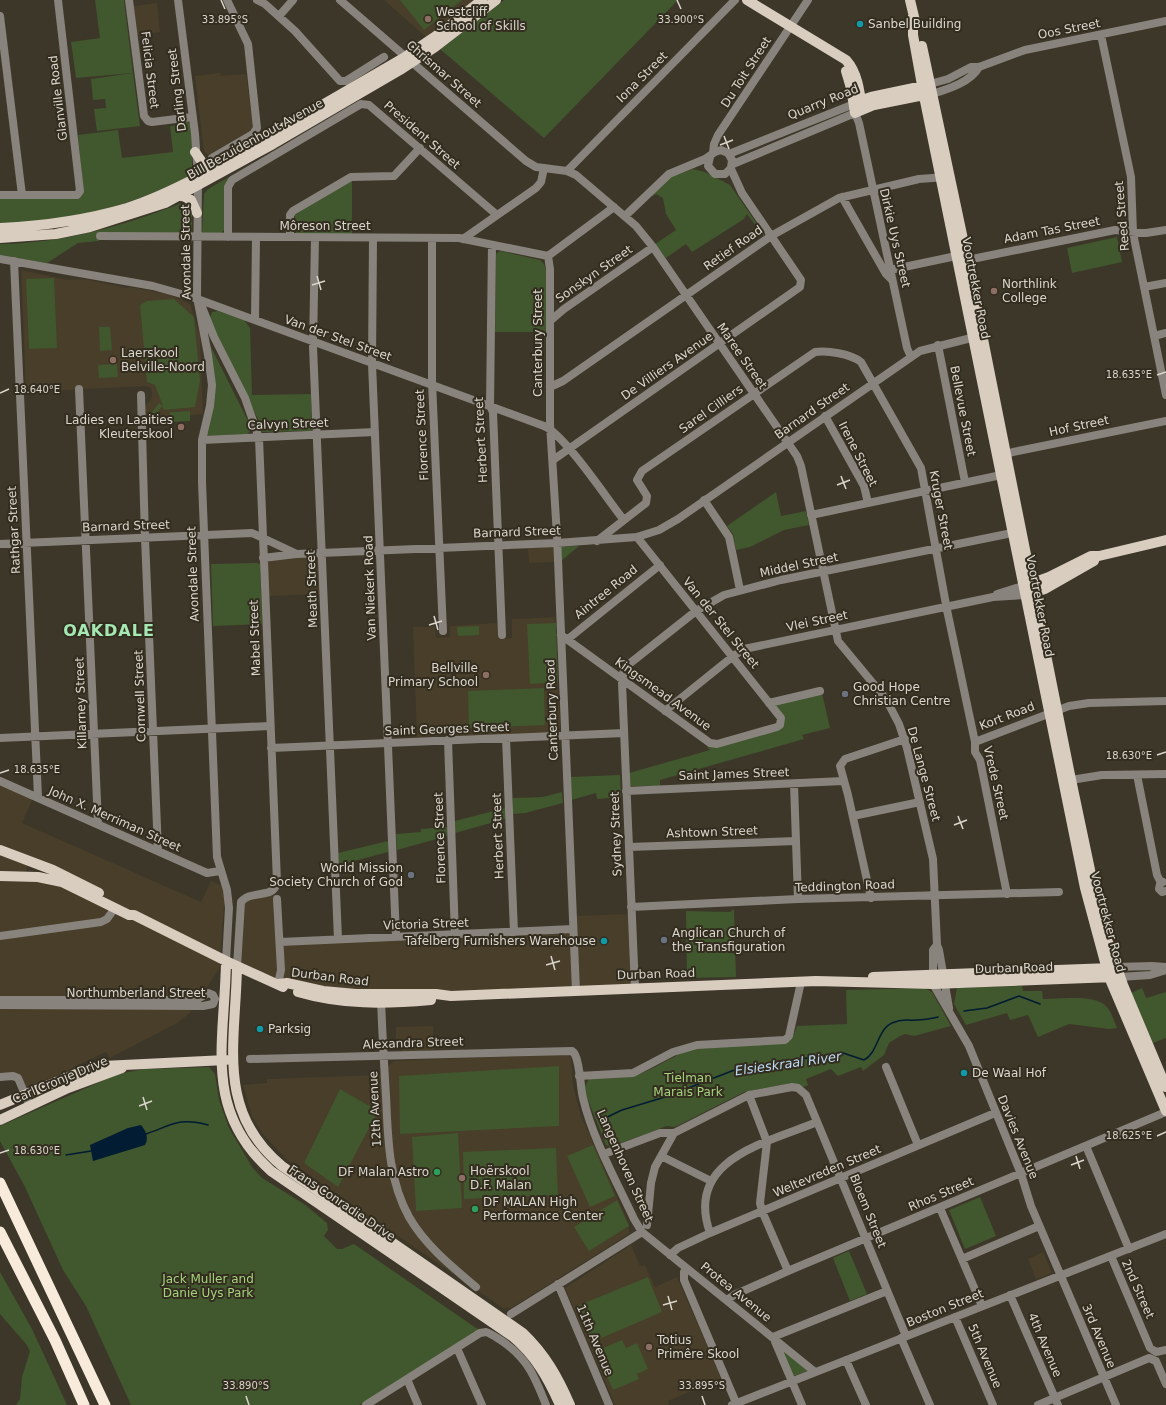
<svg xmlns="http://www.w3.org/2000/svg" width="1166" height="1405" viewBox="0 0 1166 1405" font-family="'DejaVu Sans',sans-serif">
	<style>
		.built { fill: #483e29; fill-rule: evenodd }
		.green { fill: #41572d }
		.water { fill: #011c33 }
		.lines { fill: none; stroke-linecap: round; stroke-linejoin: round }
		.stream { stroke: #011c33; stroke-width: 1.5 }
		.minor { stroke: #88837c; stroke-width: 8 }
		.major { stroke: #d9cdc0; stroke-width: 10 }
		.highway { stroke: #f8ebdb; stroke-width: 11 }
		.ticks { fill: none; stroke: #dad6cd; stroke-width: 1.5 }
		.education-dot { fill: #8d6e63; stroke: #332d1f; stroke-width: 1.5 }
		.culture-dot { fill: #0f9aa8; stroke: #332d1f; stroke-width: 1.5 }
		.worship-dot { fill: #6b7280; stroke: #332d1f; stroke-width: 1.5 }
		.leisure-dot { fill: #2e9e5b; stroke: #332d1f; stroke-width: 1.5 }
		.labels { text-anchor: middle; stroke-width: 4; stroke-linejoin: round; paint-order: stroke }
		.poi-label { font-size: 12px; fill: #dad6cd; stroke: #332d1f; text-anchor: start }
		.street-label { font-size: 12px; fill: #dad6cd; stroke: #332d1f }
		.park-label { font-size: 12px; fill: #a6d37d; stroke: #332d1f }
		.water-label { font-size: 13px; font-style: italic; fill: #bddaf6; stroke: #332d1f }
		.district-label { font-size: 16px; font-weight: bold; letter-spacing: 1px; fill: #a5e8b3; stroke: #332d1f }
		.ticks-label { font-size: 10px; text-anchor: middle; fill: #dad6cd; stroke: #332d1f; stroke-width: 4; stroke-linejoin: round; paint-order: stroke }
	</style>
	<rect width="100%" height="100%" fill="#3d3729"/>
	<path class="built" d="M384,0H473L426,37Z
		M157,3L160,32L137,35L133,6Z
		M220,73L221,76L246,74L253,126L250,131L209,155L204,152L195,76Z
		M21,270L67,280L83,279L127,288L129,287L168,294L190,304L200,335L203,414L190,415V411L170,412V422L145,423V406L151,400L152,394L151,388L146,386L26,392Z
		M552,547L554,549L555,562L529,563L528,548Z
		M319,556L322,594L268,596L267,563L269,558Z
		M555,617L560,728L555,733L452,736L450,734L417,737L413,627H435L436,638L450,637V626L497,623L498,639L512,638V619Z
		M0,786L33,798L22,823L201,902L211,881L222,886L225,894L219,969L190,1013L177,1023L110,1058L106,1052L44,1081L20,1089L16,1080L0,1078ZM28,862L52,870L131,911L26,873Z
		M272,891L278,899L280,942L573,930V916L631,914L634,987L391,995L288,983L237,966L241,904Z
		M433,1026L434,1050L402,1052V1048H396V1027Z
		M567,1054L571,1057L573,1086L581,1116L629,1224V1234L511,1308H503L286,1159L262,1133L252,1116L243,1085L267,1083V1079L378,1075L394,1061Z
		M631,1245L640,1266L645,1265L655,1287L677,1277L721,1378L668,1401L669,1405H615L565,1288Z
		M1043,1252L1052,1273L1036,1279L1028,1259Z"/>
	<path class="green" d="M95,0H124L133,73L76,78L73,56L84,55L73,56L71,42L100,38Z
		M400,0H462L424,30Z
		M504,0H678L544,138L440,49Z
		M133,73L140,126L97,131L94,109L106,108L105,99L93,100L91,79Z
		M183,121H187L190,124L193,152H192V166L191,173L188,177C147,197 104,213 58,219C39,222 19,223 0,224V198H76L83,190L78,135L118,130L122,158L173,152L170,126L183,125Z
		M693,169L705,172L730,185L764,234V237L747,214L744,219L692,252L686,244L666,258L655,244L676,230L666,214L663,198L656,194L653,196L651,194L671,177Z
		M229,177L224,230L221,233H202L204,194L208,189Z
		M352,179V235L296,233L295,215Z
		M182,203H188L192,210V233L99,238V241L78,243L47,263L0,256V244C64,243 123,226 182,203Z
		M1117,237L1122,262L1072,273L1067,248Z
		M500,251L540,260L544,264L546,270V332H495L496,254Z
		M54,278L57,348L29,349L26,279Z
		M174,299L194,317L200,381L195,407L164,410L162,406L152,420L148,417L159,403L163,406L155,385L147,382L140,305L147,301Z
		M218,311L244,320L250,328L252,395L311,394L312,431L262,432L259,421L216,336L210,318L212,312Z
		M99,327H110L112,350L100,351Z
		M209,343L251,427L250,431L247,434L205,436L212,404Z
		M117,364L118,377L99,378L98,365Z
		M190,411V421L170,422V412Z
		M776,492L781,516L806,511L809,525L784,530L750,547L736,550L733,534L727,526Z
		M579,546L561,561L560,547Z
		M256,563L260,564L262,624L213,626L211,564Z
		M556,623L558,682L530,684L527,624Z
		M479,626V635L458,636L457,627Z
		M544,688L545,725L469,728L468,691Z
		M822,693L830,728L802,735L804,739L660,780V786H630L629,773L710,750L707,747L709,746L780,729L773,703Z
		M620,775L621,797L597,799L596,793L571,800L570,777Z
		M562,792L563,803L525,813L513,814V798L543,797Z
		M505,808V819L455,833V821Z
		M447,827V836L397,850L396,834L421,832V829Z
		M388,841V852L339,865L338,853Z
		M734,909L736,977L687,978L686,911L730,912Z
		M1022,986L1023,991H1042L1043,999C1058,999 1095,994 1106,1006C1111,1011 1114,1021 1117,1028L1109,1029L1069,1024L1038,1037L1028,1015L1010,1020L1007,1013L966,1025L954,1004L957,988Z
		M924,988L932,992L951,1026L914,1036L905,1034L900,1036L889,1043L884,1055L863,1071L861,1067L838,1076L831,1069L806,1079L808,1085L804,1087L791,1083L744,1092L675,1127L667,1126L611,1147L606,1145L586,1095L585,1086L589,1079C606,1078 625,1079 642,1073C659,1066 674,1055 693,1049L790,1040L793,1037L797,1026L847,1024L846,990Z
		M1142,988L1146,998L1166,992V1038L1153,1043L1131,993Z
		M559,1066V1126L400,1134L399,1076Z
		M209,1067L215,1074L219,1100L229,1128L252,1167L262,1178L304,1204L327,1223L328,1230L324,1236L337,1249H342L354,1244L479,1330L359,1405H131L86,1306L63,1270L25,1187L0,1141V1126L118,1074L144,1069Z
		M340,1089L378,1111L338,1187L304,1163Z
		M458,1133L462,1208L416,1211L412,1137Z
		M593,1145L615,1196L590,1207L567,1156Z
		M556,1148L558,1195L464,1199L463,1152Z
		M980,1197L996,1236L965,1249L949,1210Z
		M617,1200L629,1226L589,1251L574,1227Z
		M849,1251L867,1294L850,1301L833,1258Z
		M0,1272L32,1329L67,1405H16L20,1399L22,1377L30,1351L26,1344L0,1314Z
		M648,1277L662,1312L592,1342L577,1306Z
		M622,1340L626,1348L637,1343L648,1369L637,1374L639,1379L613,1390L596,1351Z
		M782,1350L807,1370V1371L794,1376L792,1375Z"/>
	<path class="water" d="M141,1125C146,1131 149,1138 145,1145L93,1161L90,1145L128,1128Z"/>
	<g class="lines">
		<path class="stream" d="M964,1011L987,1008L1019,996L1040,1004
			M603,1119L622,1110L665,1097L737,1069H749L794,1060L843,1053L864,1060C878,1053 877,1030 892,1023C903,1018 906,1021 916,1020C923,1020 930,1019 938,1017
			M146,1134C172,1125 179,1117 208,1125
			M66,1155L91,1151"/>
		<path class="minor" d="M129,0L144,116L148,121L152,122L192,117
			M178,0L195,134L198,177L197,297L208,355L212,385L210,406L202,440V482L217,857L227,890L229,908L226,961
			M257,0L265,4L295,31L340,81H346L384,57
			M340,0L526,161L536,167L567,171L576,175L636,226L653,247L797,456L801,466L838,641L886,699L899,724L907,748L933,859L937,945L939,950L949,1008
			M0,16L22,195
			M279,16L293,0
			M1101,35L1131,177L1133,233L1166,395
			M930,84L948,79L971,67H979L1025,50L1166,21
			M932,94C948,89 971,82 979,67
			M713,153L714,144L718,135L808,0
			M729,154L854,104
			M212,158L253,134L257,128L248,44L227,0
			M733,164L855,113L859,123L907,348L911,357
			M567,171L735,0
			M0,195H77L80,191L58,0
			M842,197L886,274L892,280
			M625,216L669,174L705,159L715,152L721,150L728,153L732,160L731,168L725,174H715L708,166L710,157
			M100,236L459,238L548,256
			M228,237V187L232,180L361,104L369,105L497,215
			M290,237V215L293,211L351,177L394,176L420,148
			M315,238L313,347L338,939
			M373,238L372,364L396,937
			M432,239V382L443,631
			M463,239L536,188L541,182L544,168
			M492,245L490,406L493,412L502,635
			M548,256L550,269V424L557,536L576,991
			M548,256L614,207
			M0,259L153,286L192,297L544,426C565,435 607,499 623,519
			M967,260L1115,230L1146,233L1166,230
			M14,261L38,797
			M890,270L956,256
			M1144,287L1166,283
			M202,307L214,337L245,398L259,438L277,882C274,900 251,889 241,902L237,966
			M255,320L256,238
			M550,321L564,309L653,247
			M1154,336L1166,333
			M938,345L965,482
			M550,387L563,381L771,236L839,198L919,179L946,177
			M79,389L98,824
			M141,395L145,538L158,851
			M825,416L864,486L868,503
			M202,440L375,432
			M1001,456L1013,452L1166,421
			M553,460L800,287L801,280L742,193L731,169
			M704,500L729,537L740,590
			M811,515L1006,474
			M597,541L646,503L647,496L637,480L642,471L815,352C827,350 851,354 861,362L921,468L947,610L975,742V752L980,760L1007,894
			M0,544L252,533L297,554L557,543L637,537L659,530L678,519L920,351L979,336
			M263,558L296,554
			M997,594L1023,586
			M561,635L710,743L717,744L777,727L780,725L781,718L637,537
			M568,639L660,565
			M769,703L820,691
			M665,711L732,657L744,649L993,597L1024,595
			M0,738L270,726
			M506,738L514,932
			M448,740L455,935
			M975,742L1069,706L1089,703L1166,701
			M271,748L624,733
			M1137,775L1157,875L1161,883
			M1071,780L1102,775L1166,774
			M0,781L207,873L220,871
			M794,784L798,899
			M626,791L843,781
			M853,816L920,802
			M629,847L796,841
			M1163,882L1160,884L1159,889L1162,892L1166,891
			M871,898L848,795L840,766L845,759L905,739
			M277,899L281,970L278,984
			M631,907L798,899L1059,892
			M0,936L101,922L107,919L115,908
			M280,942L573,929
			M937,945L933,950V984L969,1046L1021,1174L1031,1206L1116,1405
			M1116,967L1152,966L1166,967
			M1120,977L1150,975L1166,970
			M635,988L622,683L624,668L696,611L724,595L781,580L1012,533
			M381,998C382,1031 384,1063 386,1096C388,1137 388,1179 409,1217C425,1245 451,1266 476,1287
			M0,1000H196L208,993L213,995L215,999L213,1004L203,1006L0,1005
			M250,1059L572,1051C580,1056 580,1087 583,1098C593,1140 616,1180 634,1219L642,1232L815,1372
			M886,1067L918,1145
			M579,1076L633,1073L673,1052L697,1045L785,1040L789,1036L801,982
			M0,1077L13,1076L18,1078L30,1106
			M749,1095L767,1142L760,1203L762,1211L788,1271
			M1086,1146L1129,1249
			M604,1154L660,1133H674
			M661,1156L711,1181
			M940,1208L982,1306
			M647,1225L651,1183L655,1167L674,1133L749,1095L792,1087L798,1088L806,1095L906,1336
			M710,1233C684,1159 766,1143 817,1122
			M670,1255L678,1248L710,1233L995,1113
			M1111,1256L1150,1348L1156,1352L1166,1350
			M962,1259L1039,1226
			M686,1268L684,1272V1280L737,1405
			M558,1284L609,1405
			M1010,1295L1058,1405
			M727,1300L734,1295L788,1271L1166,1112
			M511,1314L642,1232
			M955,1317L993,1405
			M901,1338L930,1405
			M457,1348L482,1405
			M846,1360L866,1405
			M407,1379L418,1405
			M366,1405L480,1333L486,1332C492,1334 497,1338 502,1341C528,1359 535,1377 546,1405
			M732,1405L1166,1234
			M802,1405L773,1337L887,1291
			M1038,1405L1149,1358L1156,1361L1166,1384"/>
		<path class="major" d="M747,0L846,60C858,73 860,93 862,110
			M910,0L915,21
			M913,15V35L924,96L1085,888L1109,977L1166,1111
			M922,46L964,244L1069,770L1097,903L1107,939L1123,985L1166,1087
			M846,71L851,88L855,113L874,105L929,94
			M854,103L871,97L928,85
			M195,152L204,165L214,167
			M181,195L191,200L197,213
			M0,228C43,226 86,220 127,208C152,200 175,189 198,177L405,57L436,36L482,0
			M0,238L56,234L90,227L165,203L273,144L400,70L435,47L496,0
			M1027,585L1049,577L1091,556H1099L1166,540
			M1028,594L1045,589L1094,561
			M0,850L53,870L99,893
			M0,876L38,877L62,882L129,915H134L226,961L283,987
			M226,961C225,1042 202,1109 271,1171L512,1336C535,1355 548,1378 560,1405
			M237,966C236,1041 215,1111 282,1166L523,1333C545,1354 558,1377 570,1405
			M873,977L1111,968
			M278,984L287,983L323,991L356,994H436L451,996L816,981L933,984L1114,977
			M298,992C342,1005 385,1004 431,1000
			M0,1105L73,1075L103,1066L226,1060
			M0,1120L68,1088L122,1068"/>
		<path class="highway" d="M0,1183L105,1405
			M0,1232L55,1340L84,1405"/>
	</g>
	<path class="ticks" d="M221,0L225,9M677,0L681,9M724,136L729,149M720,145L733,140M317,276L321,290M312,285L325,281M1157,375L1166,372M0,393L9,389M841,476L846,489M837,485L850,480M434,616L438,630M429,625L442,621M1157,755L1166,752M0,773L9,770M958,816L963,829M954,825L967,820M551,956L555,970M546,965L560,961M143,1097L147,1110M139,1106L152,1101M1157,1136L1166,1132M0,1153L9,1150M1076,1156L1080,1169M1071,1165L1084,1160M668,1296L672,1310M663,1305L677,1301M246,1396L249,1405M702,1396L705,1405"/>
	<g class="education-dot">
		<circle cx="428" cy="19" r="4"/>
		<circle cx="994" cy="291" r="4"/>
		<circle cx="113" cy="360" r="4"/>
		<circle cx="181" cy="427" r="4"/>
		<circle cx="486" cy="675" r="4"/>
		<circle cx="462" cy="1178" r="4"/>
		<circle cx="649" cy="1347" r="4"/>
	</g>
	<g class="culture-dot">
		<circle cx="860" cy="24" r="4"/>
		<circle cx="604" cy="941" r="4"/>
		<circle cx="260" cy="1029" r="4"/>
		<circle cx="964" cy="1073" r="4"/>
	</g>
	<g class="worship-dot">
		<circle cx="845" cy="694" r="4"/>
		<circle cx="411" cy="875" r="4"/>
		<circle cx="664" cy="940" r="4"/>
	</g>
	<g class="leisure-dot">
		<circle cx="437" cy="1172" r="4"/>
		<circle cx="475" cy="1209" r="4"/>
	</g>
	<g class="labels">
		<g class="poi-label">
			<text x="436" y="16">Westcliff<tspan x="436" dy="14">School of Skills</tspan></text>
			<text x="868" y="28">Sanbel Building</text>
			<text x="1002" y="288">Northlink<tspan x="1002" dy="14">College</tspan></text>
			<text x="121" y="357">Laerskool<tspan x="121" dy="14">Belville-Noord</tspan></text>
			<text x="173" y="424" text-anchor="end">Ladies en Laaities<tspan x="173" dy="14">Kleuterskool</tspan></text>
			<text x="478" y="672" text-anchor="end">Bellville<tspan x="478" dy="14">Primary School</tspan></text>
			<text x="853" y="691">Good Hope<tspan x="853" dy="14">Christian Centre</tspan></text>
			<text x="403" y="872" text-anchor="end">World Mission<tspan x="403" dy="14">Society Church of God</tspan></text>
			<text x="672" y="937">Anglican Church of<tspan x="672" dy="14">the Transfiguration</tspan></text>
			<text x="596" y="945" text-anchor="end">Tafelberg Furnishers Warehouse</text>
			<text x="268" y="1033">Parksig</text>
			<text x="972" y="1077">De Waal Hof</text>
			<text x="470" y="1175">Hoërskool<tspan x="470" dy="14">D.F. Malan</tspan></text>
			<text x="429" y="1176" text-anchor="end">DF Malan Astro</text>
			<text x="483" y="1206">DF MALAN High<tspan x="483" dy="14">Performance Center</tspan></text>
			<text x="657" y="1344">Totius<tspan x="657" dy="14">Primêre Skool</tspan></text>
		</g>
		<g class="street-label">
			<text transform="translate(1069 29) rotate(-11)" y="4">Oos Street</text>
			<text transform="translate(150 70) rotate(83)" y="4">Felicia Street</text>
			<text transform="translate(746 72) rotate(-57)" y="4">Du Toit Street</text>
			<text transform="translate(444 74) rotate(41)" y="4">Chrismar Street</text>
			<text transform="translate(642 77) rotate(-45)" y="4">Iona Street</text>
			<text transform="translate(177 90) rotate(-97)" y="4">Darling Street</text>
			<text transform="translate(58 98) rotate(-97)" y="4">Glanville Road</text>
			<text transform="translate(823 102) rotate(-22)" y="4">Quarry Road</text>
			<text transform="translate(422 135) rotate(41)" y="4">President Street</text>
			<text transform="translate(255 139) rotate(-29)" y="4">Bill Bezuidenhout Avenue</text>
			<text transform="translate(1122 216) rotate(-95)" y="4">Reed Street</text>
			<text x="325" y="230">Môreson Street</text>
			<text transform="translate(1052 230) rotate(-11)" y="4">Adam Tas Street</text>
			<text transform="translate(895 238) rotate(77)" y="4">Dirkie Uys Street</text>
			<text transform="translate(733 248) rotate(-35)" y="4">Retief Road</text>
			<text transform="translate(186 252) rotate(-91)" y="4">Avondale Street</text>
			<text transform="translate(594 274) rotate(-35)" y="4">Sonskyn Street</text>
			<text transform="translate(976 288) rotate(79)" y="4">Voortrekker Road</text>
			<text transform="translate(338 338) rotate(20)" y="4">Van der Stel Street</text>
			<text transform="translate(538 343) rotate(-90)" y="4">Canterbury Street</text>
			<text transform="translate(742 356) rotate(55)" y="4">Maree Street</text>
			<text transform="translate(667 366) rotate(-35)" y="4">De Villiers Avenue</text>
			<text transform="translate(711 409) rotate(-35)" y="4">Sarel Cilliers</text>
			<text transform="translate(812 411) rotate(-35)" y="4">Barnard Street</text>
			<text transform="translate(963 411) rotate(79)" y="4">Bellevue Street</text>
			<text transform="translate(288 424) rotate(-2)" y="4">Calvyn Street</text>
			<text transform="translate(1079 426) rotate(-12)" y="4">Hof Street</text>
			<text transform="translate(422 435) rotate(-93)" y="4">Florence Street</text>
			<text transform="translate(481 440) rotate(-93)" y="4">Herbert Street</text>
			<text transform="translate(858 454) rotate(63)" y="4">Irene Street</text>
			<text transform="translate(941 510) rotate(79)" y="4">Kruger Street</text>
			<text transform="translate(126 526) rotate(-2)" y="4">Barnard Street</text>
			<text transform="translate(14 530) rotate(-93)" y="4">Rathgar Street</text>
			<text transform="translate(517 532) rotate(-2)" y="4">Barnard Street</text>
			<text transform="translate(799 565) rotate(-12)" y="4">Middel Street</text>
			<text transform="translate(193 574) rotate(-92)" y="4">Avondale Street</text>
			<text transform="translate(370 588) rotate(-92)" y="4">Van Niekerk Road</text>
			<text transform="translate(312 589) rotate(-92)" y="4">Meath Street</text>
			<text transform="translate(606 592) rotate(-39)" y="4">Aintree Road</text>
			<text transform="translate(1040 606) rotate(79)" y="4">Voortrekker Road</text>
			<text transform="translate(817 621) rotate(-12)" y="4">Vlei Street</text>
			<text transform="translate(721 623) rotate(51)" y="4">Van der Stel Street</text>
			<text transform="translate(255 638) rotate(-92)" y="4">Mabel Street</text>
			<text transform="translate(663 694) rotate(36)" y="4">Kingsmead Avenue</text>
			<text transform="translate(140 696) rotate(-92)" y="4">Cornwell Street</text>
			<text transform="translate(81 703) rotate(-92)" y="4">Killarney Street</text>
			<text transform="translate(552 710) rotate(-92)" y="4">Canterbury Road</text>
			<text transform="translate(1007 716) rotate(-21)" y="4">Kort Road</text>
			<text transform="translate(447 729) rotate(-2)" y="4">Saint Georges Street</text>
			<text transform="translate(734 774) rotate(-2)" y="4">Saint James Street</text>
			<text transform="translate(924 774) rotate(75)" y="4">De Lange Street</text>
			<text transform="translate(996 783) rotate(77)" y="4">Vrede Street</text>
			<text transform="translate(115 819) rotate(24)" y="4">John X. Merriman Street</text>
			<text transform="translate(712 832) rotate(-2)" y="4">Ashtown Street</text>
			<text transform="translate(616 834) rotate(-92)" y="4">Sydney Street</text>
			<text transform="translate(498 836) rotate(-92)" y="4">Herbert Street</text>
			<text transform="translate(440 838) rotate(-92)" y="4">Florence Street</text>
			<text transform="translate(845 886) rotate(-2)" y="4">Teddington Road</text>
			<text transform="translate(1108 922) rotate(75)" y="4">Voortrekker Road</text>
			<text transform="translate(426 924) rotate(-2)" y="4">Victoria Street</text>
			<text transform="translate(1014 968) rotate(-2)" y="4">Durban Road</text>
			<text transform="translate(656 974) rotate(-2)" y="4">Durban Road</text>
			<text transform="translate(330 977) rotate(7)" y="4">Durban Road</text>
			<text x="136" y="997">Northumberland Street</text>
			<text transform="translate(413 1043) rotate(-2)" y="4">Alexandra Street</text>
			<text transform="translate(60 1080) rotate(-23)" y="4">Carl Cronje Drive</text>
			<text transform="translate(375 1109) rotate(-93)" y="4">12th Avenue</text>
			<text transform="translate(1018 1137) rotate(68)" y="4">Davies Avenue</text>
			<text transform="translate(625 1166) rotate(66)" y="4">Langenhoven Street</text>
			<text transform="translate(827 1171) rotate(-23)" y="4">Weltevreden Street</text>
			<text transform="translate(941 1194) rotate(-23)" y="4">Rhos Street</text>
			<text transform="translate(342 1203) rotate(34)" y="4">Frans Conradie Drive</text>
			<text transform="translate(868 1211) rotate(68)" y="4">Bloem Street</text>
			<text transform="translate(1138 1289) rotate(66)" y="4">2nd Street</text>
			<text transform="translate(736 1292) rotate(39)" y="4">Protea Avenue</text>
			<text transform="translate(945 1308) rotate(-22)" y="4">Boston Street</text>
			<text transform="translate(1099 1336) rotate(67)" y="4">3rd Avenue</text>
			<text transform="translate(595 1340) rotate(67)" y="4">11th Avenue</text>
			<text transform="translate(1045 1345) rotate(67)" y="4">4th Avenue</text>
			<text transform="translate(985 1356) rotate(67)" y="4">5th Avenue</text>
		</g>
		<g class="park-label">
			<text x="688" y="1082">Tielman<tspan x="688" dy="14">Marais Park</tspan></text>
			<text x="208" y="1283">Jack Muller and<tspan x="208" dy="14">Danie Uys Park</tspan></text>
		</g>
		<g class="water-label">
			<text transform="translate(788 1063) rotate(-8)" y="5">Elsieskraal River</text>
		</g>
		<g class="district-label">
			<text x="109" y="636">OAKDALE</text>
		</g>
	</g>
	<g class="ticks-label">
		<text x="225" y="23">33.895°S</text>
		<text x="681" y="23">33.900°S</text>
		<text x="1129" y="378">18.635°E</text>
		<text x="37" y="393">18.640°E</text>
		<text x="1129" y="759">18.630°E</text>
		<text x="37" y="773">18.635°E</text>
		<text x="1129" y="1139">18.625°E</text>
		<text x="37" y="1154">18.630°E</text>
		<text x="246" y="1389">33.890°S</text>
		<text x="702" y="1389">33.895°S</text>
	</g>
</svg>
